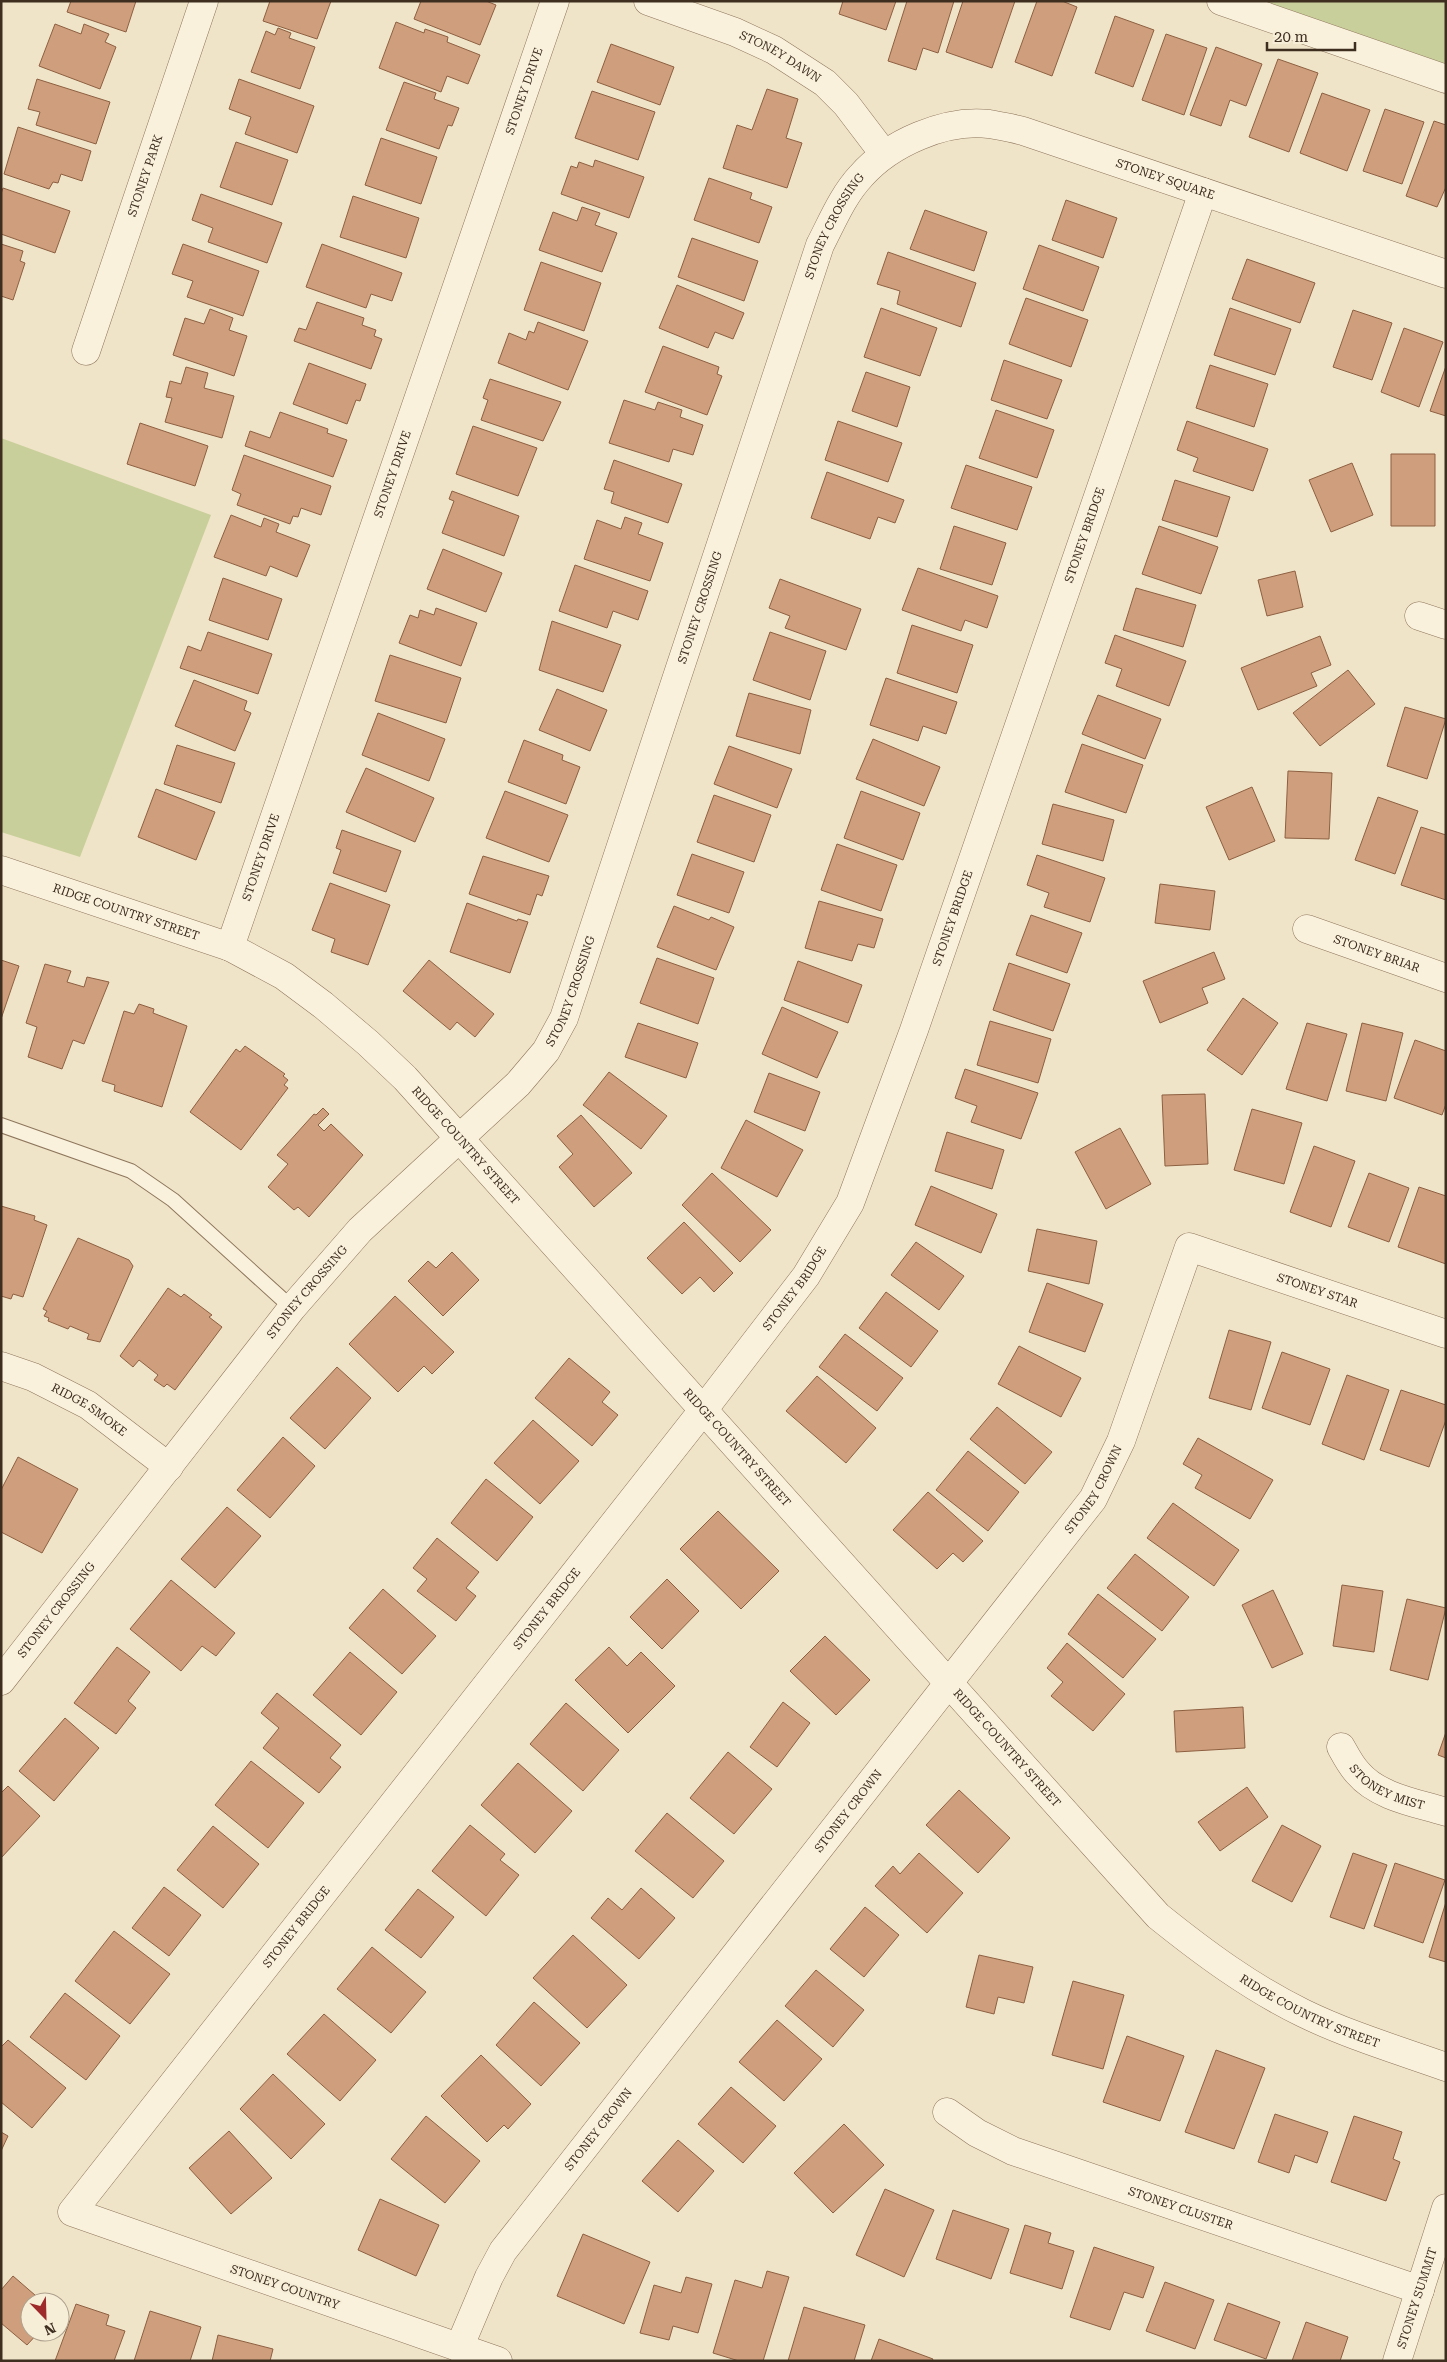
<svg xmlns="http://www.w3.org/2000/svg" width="1447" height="2362" viewBox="0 0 1447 2362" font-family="'Roboto Serif',serif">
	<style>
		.green { fill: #c9cf9b }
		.building { fill: #cf9f7d; stroke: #8d5f41 }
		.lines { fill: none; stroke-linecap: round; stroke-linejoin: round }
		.service-casing { stroke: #8d765c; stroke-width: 16 }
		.minor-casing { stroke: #8d765c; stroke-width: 29 }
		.service { stroke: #faf1dc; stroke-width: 14 }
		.minor { stroke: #faf1dc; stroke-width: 28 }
		.labels { text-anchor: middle; stroke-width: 4; stroke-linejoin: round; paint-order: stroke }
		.street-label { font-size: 12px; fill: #3d2e20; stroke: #f7eed8 }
	</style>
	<rect width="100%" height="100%" fill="#f0e4c8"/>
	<path class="green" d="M1249,1H1446V69Z
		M1,438L211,515L80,857L1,832Z"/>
	<path class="building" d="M71,1H136L126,32L67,12Z
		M270,1H331L317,39L263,21Z
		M421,1H486L496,5L480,45L414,19Z
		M843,1H896L886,30L839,14Z
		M907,1H954L938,53L923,48L916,70L888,61Z
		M963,1H1015L992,68L946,52Z
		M1037,1H1062L1077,7L1052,76L1015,62Z
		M1115,16L1154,30L1133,87L1095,73Z
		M396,22L424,33L425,29L448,37L447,42L480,55L468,84L447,76L441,92L379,68Z
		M55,24L81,34L84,24L109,34L105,42L116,47L100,89L39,66Z
		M278,28L291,33L289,38L315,47L300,89L251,72L266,31L275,35Z
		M1166,34L1207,48L1184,115L1142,100Z
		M611,44L674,67L660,105L597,82Z
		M1216,47L1262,64L1246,106L1230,100L1221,126L1190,115Z
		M1278,59L1318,73L1289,152L1249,137Z
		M37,79L110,102L96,144L36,125L40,112L28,109Z
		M239,79L314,106L297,153L245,134L251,117L229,109Z
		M404,82L436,93L434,99L459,108L452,126L448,125L439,149L386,130Z
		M767,89L798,99L786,138L802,143L787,188L723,168L737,125L752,130Z
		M592,91L655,112L638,160L575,138Z
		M1322,93L1370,110L1347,171L1300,153Z
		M1385,109L1424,122L1402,184L1363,171Z
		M1434,121L1446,125V187L1437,207L1406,196Z
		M18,127L91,151L82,181L61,174L58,183L53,182L49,189L4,174Z
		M381,138L437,157L421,204L365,185Z
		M236,142L288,160L272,205L220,187Z
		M595,160L644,177L629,218L561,194L571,166L577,168L579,162L593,167Z
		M709,178L752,193L750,199L772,207L759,243L694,220Z
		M3,188L70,211L55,253L1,234V194Z
		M201,194L282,223L267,263L208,242L213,228L192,220Z
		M353,196L419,218L406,258L340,237Z
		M1066,200L1117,218L1103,258L1052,240Z
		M582,207L600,213L595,225L617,233L602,272L539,250L553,212L577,221Z
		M925,210L987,232L974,271L910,249Z
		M692,238L758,261L744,301L678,277Z
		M1,244L23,251L20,261L25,263L13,300L1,296Z
		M183,244L259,271L243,316L187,297L193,281L172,274Z
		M322,244L402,273L392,301L371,294L366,308L306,287Z
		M1039,245L1099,267L1083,311L1023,289Z
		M888,252L976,283L961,327L897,304L900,291L877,284Z
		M1247,259L1315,283L1300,323L1232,299Z
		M541,262L601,283L584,331L524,310Z
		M677,285L744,313L733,339L715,332L708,348L659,328Z
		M1026,298L1088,320L1071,367L1009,344Z
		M317,302L364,318L362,325L376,330L374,336L382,339L371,369L294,341L299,328L306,330Z
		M881,308L937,328L920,376L864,357Z
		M1230,308L1291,329L1275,375L1214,355Z
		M210,309L233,318L229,330L247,336L234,376L173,355L185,318L204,324Z
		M1353,310L1392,323L1372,380L1333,367Z
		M538,322L588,341L568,390L498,363L509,333L526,340L529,331L534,333Z
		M1404,328L1443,342L1419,407L1381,392Z
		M663,346L719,367L717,374L722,376L707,415L645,392Z
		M1004,360L1062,380L1047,419L991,400Z
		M309,363L366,384L360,401L356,400L347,424L293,404Z
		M1210,365L1268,384L1254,427L1196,408Z
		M1446,366V416L1430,411Z
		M186,367L208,373L204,388L234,396L222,438L165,422L172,398L166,397L170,381L181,384Z
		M866,372L910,387L897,427L852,411Z
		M490,379L561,402L543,441L481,420L488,400L483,398Z
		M624,400L655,410L658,402L682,410L680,417L703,425L693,455L673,449L669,462L609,443Z
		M996,410L1054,430L1037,478L979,458Z
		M280,412L328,429L327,433L347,440L333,477L245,446L250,431L270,438Z
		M838,421L902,443L888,482L825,460Z
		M1187,421L1268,449L1253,491L1193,471L1198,458L1177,450Z
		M140,423L208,446L195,486L127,464Z
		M473,426L537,448L518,496L456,474Z
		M1391,454H1435V526H1391Z
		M244,455L331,486L321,515L301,508L298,517L293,516L290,524L237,505L241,494L232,490Z
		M614,460L682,484L668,523L611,503L614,492L604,489Z
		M1352,463L1373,515L1331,532L1309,480Z
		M966,465L1032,487L1017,530L951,508Z
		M827,472L904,500L895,523L878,517L870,539L811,518Z
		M1175,480L1230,497L1217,537L1162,520Z
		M452,491L519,516L504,556L442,533L454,501L449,499Z
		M231,515L261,527L264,518L279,524L276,532L310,545L297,577L270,566L266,576L214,557Z
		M625,517L642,523L638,534L663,543L650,581L584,559L597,520L621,529Z
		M954,526L1006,543L992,585L940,569Z
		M1159,526L1218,547L1201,594L1142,574Z
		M443,549L502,573L486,612L427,589Z
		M575,565L648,591L638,620L613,611L607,628L559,611Z
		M918,568L998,596L987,628L965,620L961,631L902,610Z
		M1295,571L1303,607L1267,616L1258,580Z
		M223,578L282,599L268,640L209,620Z
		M780,579L861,609L846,650L785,628L790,616L769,608Z
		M1136,588L1196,605L1183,647L1123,630Z
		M436,608L477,623L461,666L399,643L410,615L418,618L420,610L434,615Z
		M552,621L621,645L603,692L539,670Z
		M912,625L973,645L957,693L897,673Z
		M208,632L272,654L258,694L180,668L188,646L201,651Z
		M770,632L826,651L810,700L753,680Z
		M1115,635L1186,661L1169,706L1116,686L1122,669L1105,663Z
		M1320,636L1331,665L1311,673L1317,686L1258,710L1241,668Z
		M390,655L461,678L446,723L375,701Z
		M1348,670L1375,704L1320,746L1293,713Z
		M886,678L957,702L946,734L923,726L918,741L870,725Z
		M194,680L247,701L244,710L251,713L235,751L175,726Z
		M557,689L607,710L590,751L539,730Z
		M749,693L811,710L800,754L736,736Z
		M1098,695L1161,719L1145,759L1082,734Z
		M1405,707L1446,719L1427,779L1387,766Z
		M378,713L445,739L429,781L362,755Z
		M873,739L940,767L924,806L856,779Z
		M524,740L563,755L562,760L580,767L566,804L508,782Z
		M1082,744L1143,765L1126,813L1065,792Z
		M177,745L235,763L221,803L164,784Z
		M729,746L792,769L777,808L714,784Z
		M366,768L434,798L415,842L346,812Z
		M1288,771L1332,773L1329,839L1285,838Z
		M1252,787L1275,841L1229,860L1206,807Z
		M156,789L215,812L196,860L138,837Z
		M505,791L568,815L549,862L486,838Z
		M861,791L920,813L903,860L844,838Z
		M714,795L771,815L754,862L697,842Z
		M1378,797L1418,811L1395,874L1355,860Z
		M1053,804L1114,820L1103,861L1042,844Z
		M1421,827L1446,835V900L1401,885Z
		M342,830L401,851L386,892L333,873L341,850L336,848Z
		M837,844L897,865L881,911L821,890Z
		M692,854L744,872L729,913L677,895Z
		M1037,855L1105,878L1090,922L1044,907L1049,893L1027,885Z
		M483,856L549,876L542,896L537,894L530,915L469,894Z
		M330,883L390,905L368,965L331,952L335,939L312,930Z
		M1160,884L1215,891L1210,930L1155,923Z
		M819,901L883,919L874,948L858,944L852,961L805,948Z
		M467,903L517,921L518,919L528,922L510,973L450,952Z
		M674,906L709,920L711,917L734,927L716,970L657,947Z
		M1031,915L1082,933L1067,973L1016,955Z
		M1214,952L1225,979L1202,988L1208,1003L1160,1023L1143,981Z
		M657,958L714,978L698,1024L640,1003Z
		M1,960L19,966L1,1019Z
		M429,960L494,1014L475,1037L457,1022L450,1030L403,991Z
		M798,961L862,985L848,1023L784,1000Z
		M1009,963L1070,984L1053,1031L993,1010Z
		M45,964L71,971L67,982L84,987L87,977L109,982L84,1044L73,1040L62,1069L28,1057L37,1027L26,1023Z
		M1243,998L1278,1023L1242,1075L1207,1050Z
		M139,1004L154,1009L153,1013L187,1026L162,1107L114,1091L115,1085L102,1081L124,1011L134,1014Z
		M782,1007L838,1032L817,1078L762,1054Z
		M990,1021L1051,1039L1038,1083L977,1065Z
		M638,1023L698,1043L686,1078L625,1057Z
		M1307,1023L1347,1034L1327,1101L1286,1089Z
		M1362,1023L1403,1033L1386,1101L1346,1091Z
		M1415,1040L1446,1051V1104L1442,1115L1394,1098Z
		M245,1046L285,1074L283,1076L288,1080L284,1085L288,1088L241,1150L190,1112L236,1049L240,1052Z
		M965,1069L1038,1093L1021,1139L971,1122L977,1106L955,1098Z
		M609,1072L667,1116L641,1149L583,1105Z
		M769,1073L820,1092L805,1131L754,1112Z
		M1205,1094L1208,1164L1165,1166L1162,1095Z
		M323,1108L329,1114L318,1125L324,1131L331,1124L363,1155L309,1217L298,1207L294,1210L268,1187L288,1164L277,1155L314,1114L316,1115Z
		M1252,1109L1302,1123L1284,1184L1234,1170Z
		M581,1115L632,1173L594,1207L559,1167L573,1154L557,1136Z
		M746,1120L803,1150L777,1197L721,1168Z
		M1120,1128L1151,1184L1106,1209L1075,1152Z
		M947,1132L1004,1150L992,1189L935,1171Z
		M1314,1146L1355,1161L1331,1227L1290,1212Z
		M712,1173L771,1230L740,1262L682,1205Z
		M1369,1173L1409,1188L1389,1242L1348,1227Z
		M931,1186L997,1214L981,1253L915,1225Z
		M1419,1187L1446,1196V1264L1398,1247Z
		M1,1206L35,1216L34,1220L47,1225L23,1297L13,1294L11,1299L1,1296Z
		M684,1222L733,1273L714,1292L700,1277L682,1294L647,1258Z
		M1037,1229L1097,1241L1089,1284L1028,1271Z
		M78,1238L129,1260L133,1266L100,1342L87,1339L89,1334L70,1326L68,1329L48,1321L49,1318L44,1316L47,1311L43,1309Z
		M916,1242L964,1276L939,1310L891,1275Z
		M452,1252L479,1280L443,1316L408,1281L428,1261L436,1268Z
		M1047,1283L1103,1304L1085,1352L1029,1332Z
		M168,1288L181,1297L184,1294L212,1315L209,1317L222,1327L175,1390L167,1384L164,1387L154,1380L158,1375L139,1360L133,1367L120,1356Z
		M886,1292L938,1331L911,1367L859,1328Z
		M395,1296L454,1352L432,1374L424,1366L398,1392L349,1344Z
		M1229,1330L1271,1342L1251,1410L1209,1398Z
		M845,1334L903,1378L877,1411L819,1367Z
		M1019,1346L1081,1378L1061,1417L998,1384Z
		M1282,1352L1330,1369L1310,1425L1262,1408Z
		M569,1358L610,1392L602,1402L618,1415L592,1446L535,1398Z
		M337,1367L371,1398L325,1449L290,1418Z
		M1347,1375L1389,1390L1364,1460L1322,1444Z
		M817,1376L876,1428L846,1463L786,1411Z
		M1401,1390L1446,1405V1420L1429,1467L1380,1450Z
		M997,1407L1052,1452L1025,1484L970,1439Z
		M533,1420L579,1461L540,1504L494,1463Z
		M283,1437L315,1466L270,1518L237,1490Z
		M1198,1438L1273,1480L1250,1519L1195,1488L1202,1475L1183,1464Z
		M968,1451L1019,1492L988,1531L936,1490Z
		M18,1457L78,1489L42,1553L1,1532V1490Z
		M486,1479L533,1517L497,1561L451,1523Z
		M928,1492L983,1541L963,1562L953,1553L937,1569L893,1530Z
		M1173,1503L1239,1550L1214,1586L1147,1538Z
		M227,1507L261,1536L215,1588L181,1559Z
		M718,1511L779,1571L741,1609L680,1549Z
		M437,1538L479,1572L466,1588L476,1596L456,1621L417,1591L427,1579L413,1568Z
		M1135,1554L1189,1597L1162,1631L1107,1588Z
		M667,1579L699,1611L662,1649L630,1617Z
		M171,1580L235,1633L216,1656L202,1646L181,1671L130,1629Z
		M1342,1585L1383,1591L1374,1652L1333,1646Z
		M383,1589L436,1636L402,1674L349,1628Z
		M1273,1590L1303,1654L1272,1668L1242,1605Z
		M1098,1594L1156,1639L1123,1678L1068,1634Z
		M1407,1599L1446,1608L1428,1680L1390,1670Z
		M825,1636L870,1680L836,1715L790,1671Z
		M1067,1643L1125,1694L1093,1731L1051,1696L1063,1682L1047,1668Z
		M117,1647L150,1672L128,1701L136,1708L116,1734L74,1703Z
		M609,1647L627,1666L641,1652L675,1686L628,1733L575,1680Z
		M350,1652L397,1692L361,1735L313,1695Z
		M277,1693L341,1745L330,1758L341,1767L319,1793L263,1748L279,1728L261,1713Z
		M783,1702L810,1723L777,1767L750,1747Z
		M566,1703L619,1750L583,1791L530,1744Z
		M1243,1707L1245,1748L1176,1752L1174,1711Z
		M65,1718L99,1748L54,1801L19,1771Z
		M1446,1732V1758L1438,1755Z
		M728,1752L772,1789L734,1834L690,1798Z
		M251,1761L304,1803L268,1848L215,1805Z
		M518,1763L572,1811L535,1853L481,1805Z
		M8,1786L40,1816L1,1858V1793Z
		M1247,1787L1268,1817L1220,1851L1198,1822Z
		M959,1790L1010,1838L978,1873L926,1825Z
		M667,1813L724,1861L693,1898L635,1851Z
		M470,1825L505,1854L500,1860L519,1875L486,1916L432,1871Z
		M1282,1825L1321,1846L1292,1902L1252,1881Z
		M213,1826L259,1864L223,1908L177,1870Z
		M919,1853L963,1893L927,1933L875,1886L893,1866L900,1874Z
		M1353,1853L1387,1865L1364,1929L1330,1917Z
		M1395,1863L1445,1880L1423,1943L1374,1926Z
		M164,1887L201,1915L169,1956L132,1928Z
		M641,1888L675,1918L639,1959L591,1918L608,1898L622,1910Z
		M418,1889L454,1917L421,1958L385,1930Z
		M1446,1902V1962L1429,1957Z
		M865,1907L899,1935L864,1977L830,1949Z
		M114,1931L170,1974L130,2024L75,1981Z
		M573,1935L627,1985L587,2028L533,1978Z
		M372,1947L426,1992L391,2033L337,1989Z
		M979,1955L1033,1967L1024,2003L998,1997L994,2014L966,2007Z
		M816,1970L864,2010L833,2047L785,2006Z
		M1073,1981L1124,1995L1103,2069L1052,2055Z
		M65,1993L120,2036L86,2080L30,2037Z
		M534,2002L580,2043L541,2086L496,2045Z
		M324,2014L376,2060L340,2101L287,2054Z
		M777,2020L822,2059L784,2101L739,2062Z
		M1127,2036L1184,2056L1160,2121L1103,2102Z
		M8,2040L66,2088L32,2128L1,2102V2047Z
		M1216,2050L1265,2068L1234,2149L1185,2132Z
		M481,2055L531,2104L508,2129L504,2125L487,2142L441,2096Z
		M273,2074L325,2124L291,2159L240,2109Z
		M731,2087L776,2126L743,2163L698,2124Z
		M1275,2114L1328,2132L1317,2163L1295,2155L1289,2173L1258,2162Z
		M426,2116L480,2161L445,2203L391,2159Z
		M1354,2116L1402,2132L1393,2159L1400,2162L1386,2201L1331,2182Z
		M844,2124L884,2165L833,2213L794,2173Z
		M229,2131L272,2178L231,2214L189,2168Z
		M1,2132L8,2136L1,2151Z
		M678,2140L714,2171L678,2212L642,2181Z
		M885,2189L934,2210L904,2277L856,2255Z
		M380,2199L439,2225L416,2276L358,2250Z
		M953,2210L1009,2229L991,2279L936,2259Z
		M1025,2225L1051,2233L1048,2243L1074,2251L1062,2289L1010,2273Z
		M583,2234L650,2262L624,2324L557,2296Z
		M1094,2247L1154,2267L1143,2298L1124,2292L1110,2330L1070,2317Z
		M767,2271L789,2277L763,2361H739L713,2353L735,2280L762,2288Z
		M13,2276L43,2302H30V2332H39L27,2345L1,2323V2290Z
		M686,2277L712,2284L698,2333L673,2326L669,2340L640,2333L654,2285L681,2293Z
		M1165,2282L1214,2300L1195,2349L1146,2331Z
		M1228,2303L1280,2322L1266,2359L1214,2340Z
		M76,2304L109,2315L106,2325L125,2331L114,2361H55Z
		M804,2307L865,2325L854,2361H788Z
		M150,2311L201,2327L190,2361H134Z
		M1306,2322L1348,2337L1340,2361H1292Z
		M218,2335L273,2349L270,2361H212Z
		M879,2339L933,2359L932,2361H871Z"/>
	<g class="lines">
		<g class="service-casing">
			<path id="service" d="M1,1125L131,1171L173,1200L292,1308"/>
		</g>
		<g class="minor-casing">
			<g id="minor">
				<path id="s1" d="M648,1L735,32L774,50L825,83L846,104L884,154"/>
				<path d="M1221,1L1446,79"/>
				<path id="s2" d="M86,351L204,1"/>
				<path d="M1419,616L1446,625"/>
				<path id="s3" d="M1,870L230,947L284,976L323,1005L368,1043L405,1078L1158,1916C1204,1953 1250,1987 1303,2013C1348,2035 1398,2050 1446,2067"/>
				<path id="s4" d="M1307,929L1446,978"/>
				<path id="s5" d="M230,947L555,1"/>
				<path id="s6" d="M1,1366L33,1377L88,1405L169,1467"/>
				<path id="s7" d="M1,1681L292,1308L360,1230L518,1084L546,1051L564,1018L820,245C832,222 843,195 861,176C890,143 945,119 989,124C1000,126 1012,128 1023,131L1446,274"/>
				<path id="s8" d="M1341,1747C1346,1756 1351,1766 1358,1773C1378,1797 1417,1803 1446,1812"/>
				<path id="s9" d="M947,2112L977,2133L1013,2151L1420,2290"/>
				<path id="s10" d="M459,2348L489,2277L503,2251L1093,1499L1121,1441L1189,1247L1446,1334"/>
				<path id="s11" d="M498,2361L72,2212L704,1409L806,1276L850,1203L914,1030L1203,192"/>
				<path id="s12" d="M1397,2361L1446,2208"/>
			</g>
		</g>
		<use href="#service" class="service"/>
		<use href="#minor" class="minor"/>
	</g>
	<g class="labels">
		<g class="street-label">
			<text dy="4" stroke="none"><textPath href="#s1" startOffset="144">STONEY DAWN</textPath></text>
			<text dy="4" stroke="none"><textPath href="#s5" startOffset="905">STONEY DRIVE</textPath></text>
			<text dy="4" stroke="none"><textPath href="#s2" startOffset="185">STONEY PARK</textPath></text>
			<text dy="4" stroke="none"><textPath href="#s7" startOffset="2095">STONEY SQUARE</textPath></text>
			<text dy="4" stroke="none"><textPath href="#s7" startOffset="1710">STONEY CROSSING</textPath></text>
			<text dy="4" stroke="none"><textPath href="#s5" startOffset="500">STONEY DRIVE</textPath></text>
			<text dy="4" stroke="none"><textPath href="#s11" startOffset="2434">STONEY BRIDGE</textPath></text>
			<text dy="4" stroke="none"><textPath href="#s7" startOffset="1305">STONEY CROSSING</textPath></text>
			<text dy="4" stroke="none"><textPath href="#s5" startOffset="95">STONEY DRIVE</textPath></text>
			<text dy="4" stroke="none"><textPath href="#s3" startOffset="132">RIDGE COUNTRY STREET</textPath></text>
			<text dy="4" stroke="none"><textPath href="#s11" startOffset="2029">STONEY BRIDGE</textPath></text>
			<text dy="4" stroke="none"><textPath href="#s4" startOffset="74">STONEY BRIAR</textPath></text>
			<text dy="4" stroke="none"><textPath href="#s7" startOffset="900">STONEY CROSSING</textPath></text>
			<text dy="4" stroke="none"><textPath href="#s3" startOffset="552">RIDGE COUNTRY STREET</textPath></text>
			<text dy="4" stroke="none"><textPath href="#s11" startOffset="1624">STONEY BRIDGE</textPath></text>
			<text dy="4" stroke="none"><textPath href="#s10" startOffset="1468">STONEY STAR</textPath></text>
			<text dy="4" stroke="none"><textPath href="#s7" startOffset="495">STONEY CROSSING</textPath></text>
			<text dy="4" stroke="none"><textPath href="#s6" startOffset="99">RIDGE SMOKE</textPath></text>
			<text dy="4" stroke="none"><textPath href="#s3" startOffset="958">RIDGE COUNTRY STREET</textPath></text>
			<text dy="4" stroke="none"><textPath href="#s10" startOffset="1071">STONEY CROWN</textPath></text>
			<text dy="4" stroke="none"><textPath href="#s11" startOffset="1219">STONEY BRIDGE</textPath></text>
			<text dy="4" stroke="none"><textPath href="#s7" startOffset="90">STONEY CROSSING</textPath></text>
			<text dy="4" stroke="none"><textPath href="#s3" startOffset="1362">RIDGE COUNTRY STREET</textPath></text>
			<text dy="4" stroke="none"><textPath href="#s8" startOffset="64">STONEY MIST</textPath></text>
			<text dy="4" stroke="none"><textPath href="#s10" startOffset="666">STONEY CROWN</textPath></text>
			<text dy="4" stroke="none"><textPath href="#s11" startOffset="814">STONEY BRIDGE</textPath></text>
			<text dy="4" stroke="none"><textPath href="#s3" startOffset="1768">RIDGE COUNTRY STREET</textPath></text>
			<text dy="4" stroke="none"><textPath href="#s10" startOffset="261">STONEY CROWN</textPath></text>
			<text dy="4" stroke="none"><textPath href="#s9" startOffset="254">STONEY CLUSTER</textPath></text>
			<text transform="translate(285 2287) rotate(19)" y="4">STONEY COUNTRY</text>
			<text dy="4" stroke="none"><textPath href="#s12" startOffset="66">STONEY SUMMIT</textPath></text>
		</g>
	</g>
	<rect width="1447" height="2362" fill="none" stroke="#3d2e20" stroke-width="5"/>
	<g transform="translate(45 2317) rotate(157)"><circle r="24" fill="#f7eed8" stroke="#ada18e"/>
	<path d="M0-4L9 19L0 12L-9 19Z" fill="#9e2a2b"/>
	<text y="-8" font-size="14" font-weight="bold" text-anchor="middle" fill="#3d2e20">N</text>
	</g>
	<path d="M1267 42v8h88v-8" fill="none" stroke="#3d2e20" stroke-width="2.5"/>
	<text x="1274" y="42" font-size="15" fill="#3d2e20" stroke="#f7eed8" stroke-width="4" paint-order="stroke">20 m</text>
</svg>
